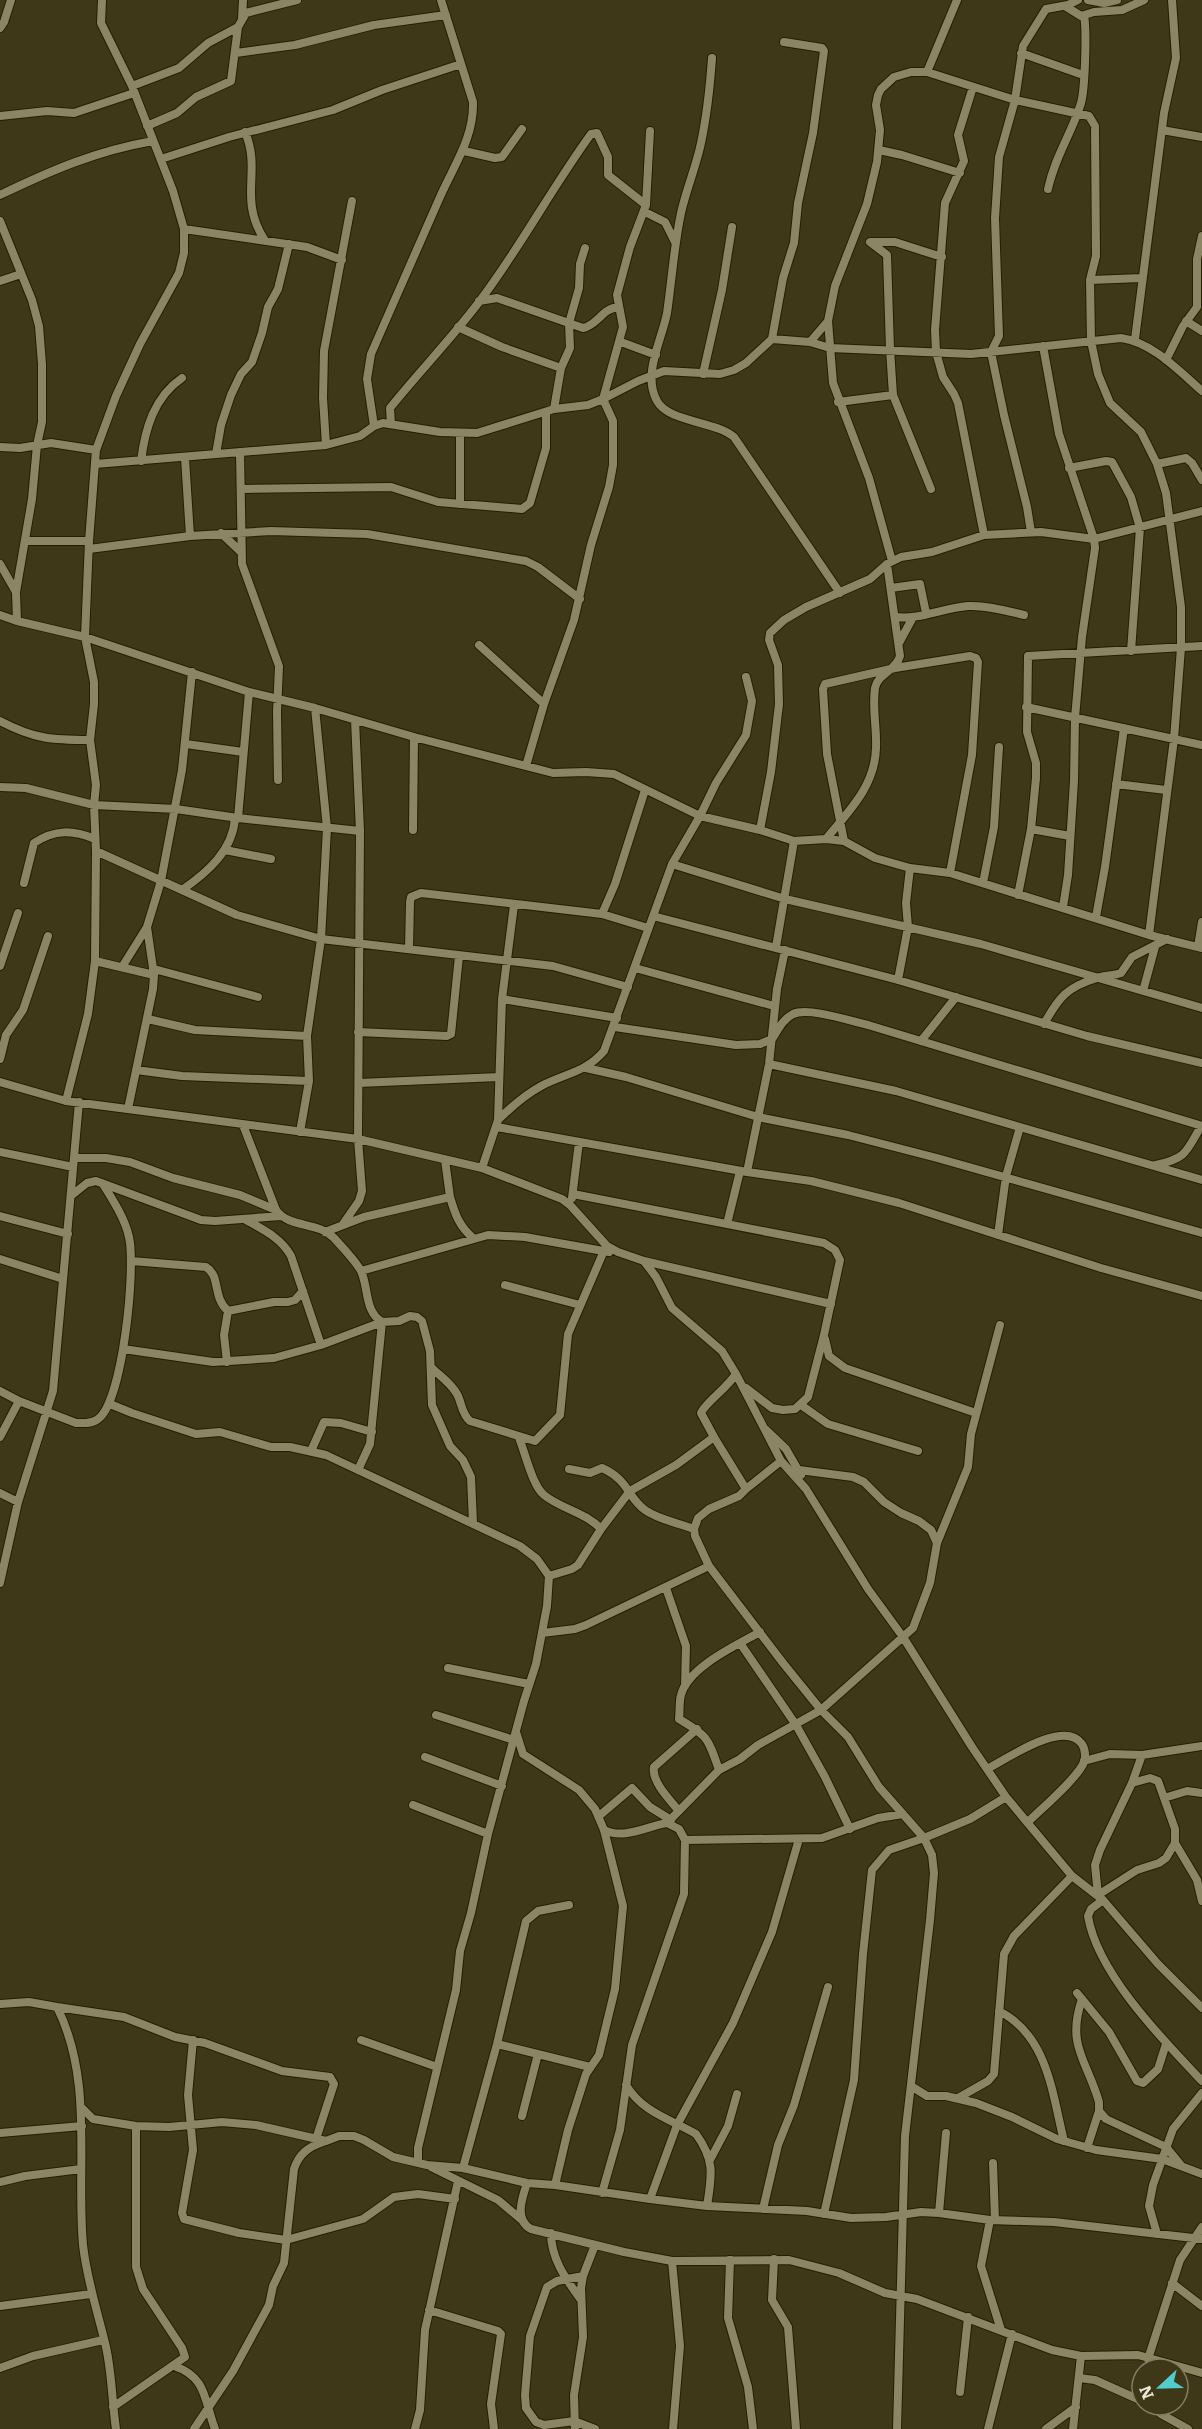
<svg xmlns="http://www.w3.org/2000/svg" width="1202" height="2429" viewBox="0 0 1202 2429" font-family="Literata,serif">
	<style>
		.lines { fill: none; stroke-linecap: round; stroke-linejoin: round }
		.minor-casing { stroke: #251f00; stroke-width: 10 }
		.minor { stroke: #8c8563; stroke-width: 8 }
	</style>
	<rect width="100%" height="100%" fill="#3e3818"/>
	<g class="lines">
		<g class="minor-casing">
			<path id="minor" d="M1088,0L1104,3L1117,0
				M1065,6L1081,16L1094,12L1122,10L1144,0
				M242,18L243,0
				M0,28L4,22L11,0
				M236,53L295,45L374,25L446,15
				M1021,53L1083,75
				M712,58C710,86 707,115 701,143C696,167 686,190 681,213C674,246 672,279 667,313C662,340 642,374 657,401C668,422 715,421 734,437L840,593
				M927,72L957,0
				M132,86L179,68L208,43L238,27L246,13L297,0
				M973,87L958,135L964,161L945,203L935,330L936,352L943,377L954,394L958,403L984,535
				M0,116L47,111L74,113L134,93
				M147,126L177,113L196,97L231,81L238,27
				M1162,130L1202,137
				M245,132C262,171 238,198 264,239
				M879,150L902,155L960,173
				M464,151L495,158L502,157L522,129
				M161,159L229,137L333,110L382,90L461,64
				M1048,189C1055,156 1072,133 1081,103C1085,89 1087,30 1084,16
				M0,195C52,170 96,151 153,141
				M646,205L650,131
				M645,212L665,222L675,242
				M0,221L32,300L39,326L42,364V422L37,445L32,499L16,592
				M184,229L307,247L342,260
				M1090,280L1142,278
				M0,281L21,274
				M479,301L497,298L583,328C598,325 602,308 619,307
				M1186,321L1202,331
				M458,327L502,347L561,368
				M772,339L783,278L794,243L798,203L813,133L824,51L822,48L784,42
				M1135,339L1164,113L1176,58L1172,0
				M621,342L656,355
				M810,342L828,321
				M1043,346L1059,434L1094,539L1095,548L1082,637L1075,718L1074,781L1068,875L1063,907
				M1166,360L1183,326L1197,307V259L1202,236
				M703,374L722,290L732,227
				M838,402L893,395
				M554,409L561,368L570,348L569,323L579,288L580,264L585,248
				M391,424L390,408C419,372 451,339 479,302C520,248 551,189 591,134L597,133L608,157V175L646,205L630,247L617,295L623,327L603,399L613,421V465L609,487L591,545L574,620L544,704L526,766
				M374,426L367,379L371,354C394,302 417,249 440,197C454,165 474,138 473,102L441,0
				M326,445L323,398L324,351L352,201
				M0,447L20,448L51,443L96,450
				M240,452L242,564L279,666L277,712L278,780
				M216,454L221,425L231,395L241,374L252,362L262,333L268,307L278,289L289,244
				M185,458L190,536
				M141,461C145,429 154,397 182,378
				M95,464L326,445L360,436L374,426L383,423L440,432L477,433L554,409L588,405L603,399L638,381L664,371L720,374L734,370L746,363L772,339L810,342L830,348L971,354L1121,338C1152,342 1179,371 1202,391
				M1157,464L1186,458L1192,463L1202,480
				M1069,468L1106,461L1112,462L1131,497L1140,528L1131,651
				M242,489L391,487L438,502L522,509L530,503L546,448V412
				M931,489L893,395L890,349L887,255L870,242H895L942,257
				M460,504V434
				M1031,532L1027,507L1004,415L991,352L999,336L995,218L999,157L1015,100L1023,46L1046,9L1068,5L1078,0
				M221,533L240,551
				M25,541H89
				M89,549L190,536L271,531L367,534L526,561L538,567L580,599
				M892,561L869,478L833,383L828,321L835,286L867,204L877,162L880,130L876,105L878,95L881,89L894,77L911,72H927L1015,100L1089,116L1095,126L1096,256L1090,280L1091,341L1098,374L1110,403L1141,432L1157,464L1166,493L1181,607V648L1174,739L1149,935
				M0,564L16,592L17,621
				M891,588L920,584L926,613
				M0,615L17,621L85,637L249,692L315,708L414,737L553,773L586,772L614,774L700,816L760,830L794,841L826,839L844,841L875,858L910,868L950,873L1149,935L1202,948
				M895,617C920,620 942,608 968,606C986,605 1007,611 1024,615
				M899,643L912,619
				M479,645L544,704
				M1026,707L1202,745
				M0,721C34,739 52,740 90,740
				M186,744L243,752
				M1116,784L1166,790
				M0,787L26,788L94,805L176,809L238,818L360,831
				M238,818L249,692
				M1031,829L1070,836
				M413,830L414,737
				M760,830L771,772L779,704L778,665L769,640L770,633L784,620L806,607L870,579L887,564L901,557L932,552L984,535L1041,532L1094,539L1202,511
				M826,839C849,811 875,786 876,748C877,729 872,707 875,688C878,673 896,671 900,656L887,564
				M844,841L827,754L823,689L825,684L895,668L970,656L976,658L978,662L972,755L950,873
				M225,850L271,859
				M96,851L237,915L321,939L553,966L628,987
				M672,864L785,899L981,944L1202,1008
				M24,883L34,843C55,829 73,830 95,839
				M983,883L994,827L999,747
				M182,890C208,872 233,850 235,818
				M1018,895L1031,829L1036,778V763L1027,732L1028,656L1202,646
				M602,914L615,884L645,790
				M653,916L898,980L1087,1036L1202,1063
				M1096,917L1105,867L1124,728
				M776,947L794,841
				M1198,947L1202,922
				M409,949L410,902L411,897L421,893L602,914L648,928
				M95,961L154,975
				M0,966L18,913
				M122,967L147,927L161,881L182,770L192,672
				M635,968L774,1006
				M154,969L258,997
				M898,980L908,927L906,903L910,868
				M1143,991L1155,947
				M502,999L617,1018
				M148,1019L195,1030L307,1036
				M1044,1024C1059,997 1067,987 1097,978C1105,975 1113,976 1121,973L1132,957L1167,939
				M615,1027L736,1045L760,1044L772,1039C778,1030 783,1019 793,1014C809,1007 850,1021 868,1025L1202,1126
				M358,1032L447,1036L451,1034L459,956
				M921,1041L956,997
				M0,1059L6,1035L23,1010L48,936
				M769,1064L896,1091L1202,1180
				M586,1068L626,1077L758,1117L848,1135L937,1158L1202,1233
				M136,1070L182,1076L309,1081
				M0,1082L66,1101L358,1139L482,1168L562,1199L570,1205L607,1246L618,1252L644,1261L656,1277L672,1308L722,1351L736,1374L781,1461L806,1489L868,1589L903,1637L972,1747L1006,1797L1072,1876L1103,1900L1158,1964L1202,2008
				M359,1083L499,1077
				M66,1101L88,1014L95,961L96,851L94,805L96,785L90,740L94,704V682L85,637L89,541L96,450L116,396L140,344L179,273L184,253V229L173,191L132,86L101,23L102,0
				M128,1109L153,989L154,975L147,927
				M498,1120C512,1106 526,1094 543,1085C567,1073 586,1072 604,1051L672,864L700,816L716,783L746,735L752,701L746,677
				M243,1125L276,1210C290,1229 318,1221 334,1238C342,1247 355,1260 361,1271C369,1288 364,1311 382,1322
				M497,1127L747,1172L811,1181L899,1203L1101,1268L1202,1296
				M300,1132L309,1081L307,1036L321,939L327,828L315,708
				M0,1152L73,1167
				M74,1158H106L130,1162L173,1178L240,1195L276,1210
				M1156,1165C1187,1158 1186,1152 1201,1126
				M482,1168L498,1120L502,999L514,905
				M747,1172L769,1064L777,989L785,950
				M573,1194L824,1243L835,1250L840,1260L824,1335L808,1397L795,1409L783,1410L772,1408L746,1388
				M72,1195L87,1183L96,1181L201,1220L215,1221L281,1216
				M450,1197C455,1214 459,1226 473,1238
				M572,1198L579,1142
				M0,1216L68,1234
				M246,1220C264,1230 281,1238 291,1256L321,1345
				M343,1224L359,1201L362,1191L358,1139L360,831L355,720
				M727,1224L740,1171
				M325,1232L364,1217L450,1197L445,1160
				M998,1235L1006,1176L1020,1127
				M0,1259L63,1279
				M131,1261L206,1267C221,1276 212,1297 228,1311L274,1302H288L295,1300L303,1291
				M644,1261L831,1304
				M361,1271L488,1235L525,1237L609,1252
				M505,1285L580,1305
				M825,1339L829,1356L845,1368L976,1413
				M123,1349L213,1362L274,1358L321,1345L382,1322L399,1321L410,1316L417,1317L422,1321L430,1351L432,1405L450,1446L463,1460L471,1477L473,1523
				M227,1362L224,1335L228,1311
				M432,1368C440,1376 451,1383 457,1394C462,1403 461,1413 470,1421L535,1441L560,1415L568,1334L603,1253
				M0,1391L19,1401
				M110,1404L132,1413L196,1434L220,1432L271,1447H290L326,1455L520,1546L537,1559L549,1576L547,1606L536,1664L524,1701L488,1834L471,1913L460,1951L456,1990L418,2148V2162
				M801,1405L828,1424L918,1451
				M765,1429L786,1449L801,1475
				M0,1437L19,1401L76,1423C83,1423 92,1424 98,1419C123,1401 136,1268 129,1237C125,1219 113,1200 103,1184
				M714,1437L746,1489
				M519,1438C525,1452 532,1485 544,1495C561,1509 585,1512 601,1529
				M311,1451L324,1422L341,1423L372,1432
				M781,1461L746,1489L739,1496L709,1509L698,1518L694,1529L695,1536L709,1566L783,1663L821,1710L848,1737L879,1787L924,1838L932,1855L934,1873L930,1920L905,2136L897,2429
				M569,1469L590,1473L602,1468C629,1480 627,1497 645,1510C659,1520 679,1523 694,1529
				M358,1470L370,1444L382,1322
				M799,1470L853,1477L864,1482L884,1502L901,1513L919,1521L931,1530L937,1543
				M0,1493L18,1502
				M549,1576L572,1569L578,1565L601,1529L630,1491L676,1465L714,1437L701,1413C705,1403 727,1388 736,1374
				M0,1583L18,1502L53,1391L79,1102
				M666,1588L686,1646L685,1686
				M542,1633L575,1629L586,1625L709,1566
				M740,1643L796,1725L825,1777L850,1829
				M448,1668L529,1684
				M436,1715L514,1740
				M516,1732L523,1754L579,1790L595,1809L604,1830L623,1906L615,1989L599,2055L586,2074L568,2130L555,2185
				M425,1757L502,1786
				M1084,1761L1110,1754L1142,1755L1202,1746
				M987,1769C1008,1758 1064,1719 1082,1744C1085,1749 1086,1755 1084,1762C1078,1778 1041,1809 1028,1822
				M719,1770C708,1738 708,1736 679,1719C680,1711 679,1702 681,1695C688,1667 737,1645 760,1632
				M1132,1783L1150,1778L1158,1781L1175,1829V1843L1166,1858L1159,1863L1137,1870L1098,1895L1095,1865L1100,1850L1132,1783L1142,1755
				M1164,1798L1187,1791L1202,1793
				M413,1805L488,1834
				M679,1811C670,1800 651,1781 654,1767L697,1729
				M599,1816L632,1788L650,1807L671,1820
				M667,1823L719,1770L740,1759L758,1745L821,1710L913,1628L930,1583L937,1543L968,1467L971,1434L1000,1325
				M604,1830C624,1840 647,1826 667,1823L679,1829L685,1840L822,1838L878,1818L903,1814
				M1175,1843L1197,1880L1202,1901
				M1103,1900L1091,1909L1088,1916C1097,1973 1163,2040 1202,2081
				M1077,1993L1109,2032L1137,2081L1143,2083L1158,2069L1166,2044
				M1082,1999C1066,2046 1087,2060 1099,2102V2111L1087,2148
				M0,2004L29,2002L57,2007C94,2081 76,2166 83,2245C87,2281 98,2313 106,2347C112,2374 112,2402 116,2429
				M57,2007L124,2017L175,2037L205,2043L282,2071L330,2077L334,2084L316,2139
				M999,2011C1048,2036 1052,2093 1064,2141
				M193,2040L188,2095L193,2150L182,2213L184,2219L239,2233L286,2240L363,2219L394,2197L418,2194L455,2199
				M361,2040L437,2067
				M497,2044L590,2067
				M626,2085C642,2112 670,2119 696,2134C715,2160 712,2175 707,2206
				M911,2086L927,2096H946L976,2103L1012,2117L1057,2139L1096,2150L1162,2159L1202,2174
				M958,2098L988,2081L994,2074L1004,1954L1014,1936L1072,1876
				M82,2108L93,2119L136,2126L169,2127L222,2122L256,2125L326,2141L339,2136H354L364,2140L393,2157L427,2165L463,2168L527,2183L555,2185L650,2199L707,2206L807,2211L851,2218L886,2217L921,2212L939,2213L990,2220L1054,2222L1202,2239
				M1099,2111L1106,2119L1166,2147L1180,2164
				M522,2116L538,2054
				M0,2133L82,2126
				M710,2160L728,2126L737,2094
				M993,2163L995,2220
				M431,2167L498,2200L523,2221
				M463,2168L497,2044L526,1921L538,1911L569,1905
				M0,2182L25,2176L81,2169
				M527,2183C522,2198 514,2220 531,2229L624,2252L672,2261L789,2260L839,2273L885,2293L917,2299L1052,2350L1081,2356L1138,2355L1202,2373
				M602,2193L620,2130L632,2045L684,1894L685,1840
				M650,2199L677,2125L733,2023L772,1932L799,1839
				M763,2209L778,2145L794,2105L828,1987
				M939,2213L946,2133
				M824,2214L854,2080L863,1954L872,1870L889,1850L924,1838L970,1819L1006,1797
				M990,2220L981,2266L1001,2330
				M551,2233C551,2259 566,2279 581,2300
				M1157,2234L1149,2206L1153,2185L1173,2129L1202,2093
				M774,2259L772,2300L788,2327L796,2429
				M730,2260L728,2318L748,2387L753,2429
				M672,2261L680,2346L673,2429
				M583,2276L557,2281L547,2287L530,2336L525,2395L526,2408L536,2422L544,2425L574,2421L595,2429
				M1172,2283L1202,2306
				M0,2306L91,2294
				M429,2310L498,2331L501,2334L491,2404L494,2429
				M1148,2359L1180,2260L1202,2227
				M174,2366C207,2377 204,2400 215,2429
				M0,2368L33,2356L103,2340
				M1079,2378L1095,2380L1142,2401
				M960,2392L968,2317
				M1150,2405L1161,2414L1188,2429
				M113,2407L185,2357L182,2348L143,2289L136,2267V2126
				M194,2429L233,2371L269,2305L273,2286L284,2263L294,2169C299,2154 308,2147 323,2142
				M415,2429L420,2410L425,2330L458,2181
				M575,2429L574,2395L583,2337L581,2288L583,2276L595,2245
				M988,2429L1012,2334
				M1046,2429L1076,2407
				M1073,2429L1081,2356"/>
		</g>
		<use href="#minor" class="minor"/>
	</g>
	<g transform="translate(1160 2387) rotate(248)"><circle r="28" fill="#3e3818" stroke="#837e64" stroke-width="1.5"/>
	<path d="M0-4.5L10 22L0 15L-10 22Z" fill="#52cdce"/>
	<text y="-9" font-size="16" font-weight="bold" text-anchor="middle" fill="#ebe8d5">N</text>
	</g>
</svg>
